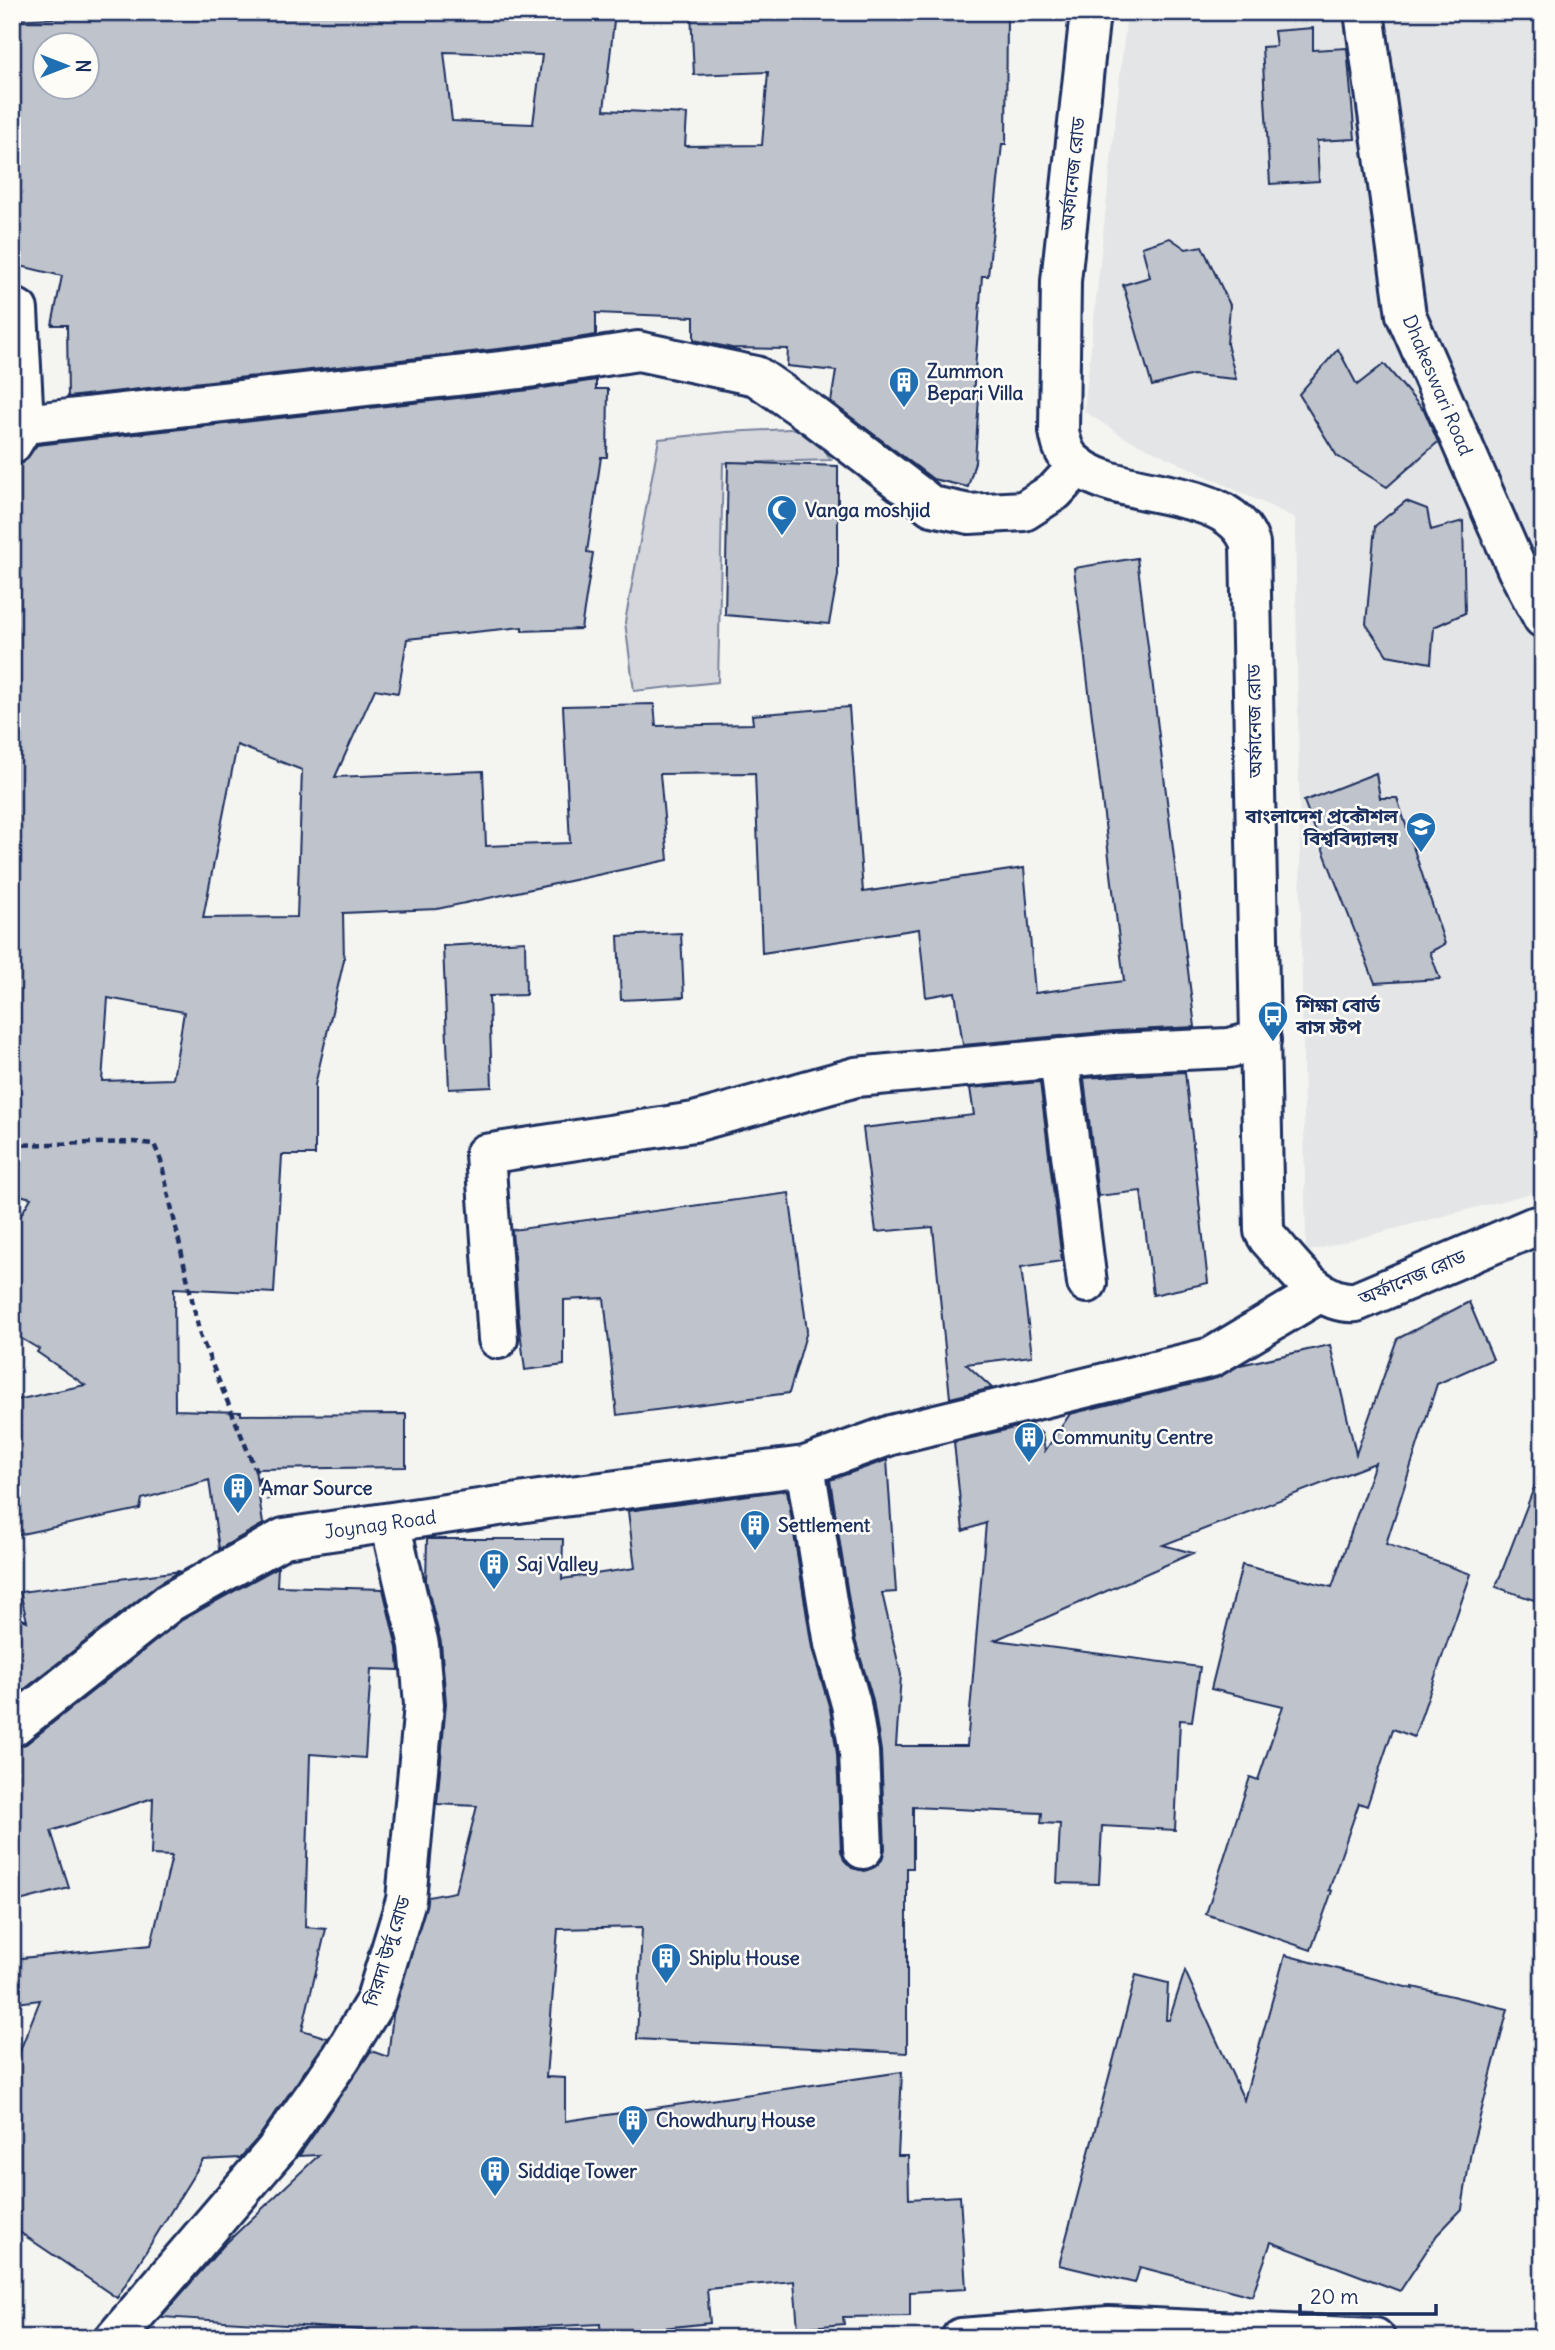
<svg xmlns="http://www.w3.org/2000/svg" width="1555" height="2350" viewBox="0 0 1555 2350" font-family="Delius,'Noto Sans Bengali',sans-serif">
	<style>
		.built { fill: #e4e5e6 }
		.green { fill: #d4d6db; stroke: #78829c; stroke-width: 2 }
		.building { fill: #bfc3cc; stroke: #1b2f5e; stroke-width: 2; fill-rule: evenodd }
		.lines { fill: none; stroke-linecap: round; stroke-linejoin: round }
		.street-casing { stroke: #1b2f5e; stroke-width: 44 }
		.secondary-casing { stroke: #1b2f5e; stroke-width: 44 }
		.path { stroke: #1b2f5e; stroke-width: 4.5; stroke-dasharray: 7 5; stroke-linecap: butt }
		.street { stroke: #fdfcf7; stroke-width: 38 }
		.secondary { stroke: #fdfcf7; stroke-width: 38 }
		.labels { text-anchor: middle; stroke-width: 5; stroke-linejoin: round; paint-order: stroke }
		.street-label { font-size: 19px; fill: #1b2f5e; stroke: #fdfcf7 }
		.poi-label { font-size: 19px; font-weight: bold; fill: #1b2f5e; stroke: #fdfcf7; text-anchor: start }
	</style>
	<rect width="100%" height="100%" fill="#f4f4f1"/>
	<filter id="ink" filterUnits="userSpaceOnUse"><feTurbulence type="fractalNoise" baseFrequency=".0143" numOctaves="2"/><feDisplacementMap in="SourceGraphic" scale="14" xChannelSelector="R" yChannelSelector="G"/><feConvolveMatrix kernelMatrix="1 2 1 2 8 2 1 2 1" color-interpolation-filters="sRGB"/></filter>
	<g filter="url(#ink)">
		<path class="built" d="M1127,12H1543V1190L1306,1252L1295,518L1124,437L1084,411Z"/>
		<path class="green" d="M811,428L831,460L723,463L718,682L634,691L625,622L659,439L726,432Z"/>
		<path class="building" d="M74,12H615L604,110L687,114L685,146L762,145L768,72L694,75L691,12H1007L1006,144H1002L988,276H982L973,396H979L975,462L968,487L933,479L831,402L836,371L787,366L788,349L732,348L694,340V317L596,313V335L525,346L68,397L67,325H52L62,276L12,264V20L74,17ZM46,46H88V88H46ZM444,52L542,55L533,124L452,121Z
			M1313,28V50L1347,48L1355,139L1317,141L1319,181L1270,184L1262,47L1276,46L1274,31Z
			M1170,238L1186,249L1202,246L1230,305L1227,344L1236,379L1193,375L1152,386L1123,285L1150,277L1142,247Z
			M1338,349L1357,385L1384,364L1425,412L1438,442L1387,487L1337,456L1299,394Z
			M596,380V389H608L607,457H601L587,552L593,553L581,629L522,631V627L407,639L398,693L375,689L335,777L483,771L486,846L570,843L563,706L654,704L656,726L753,724L752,715L849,707L863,892L1024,868L1035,993L1124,981L1074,568L1137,558L1195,1027L1114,1031L963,1045L955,992L926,997L919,929L762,953L755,773L660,774L668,860L437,909L343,913L344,960L315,1085V1155H282L274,1293L174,1288L175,1410L241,1412V1415L406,1414V1467L255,1469L263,1524L219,1549L209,1480L142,1499L140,1509L12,1536V1401L85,1385L37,1352L39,1349L12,1333V1230L31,1198L12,1193V466L23,463L37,445L530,390ZM237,745L302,770L297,917L203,918ZM108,998L184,1012L173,1079L102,1081Z
			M728,462L838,466V575L829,624L725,615Z
			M1406,501L1427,509L1431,530L1463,521L1465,613L1434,627L1431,663L1387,655L1366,624L1375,526Z
			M1376,773L1380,798H1397L1445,944L1430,952L1440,979L1375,983L1304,801Z
			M681,933L684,997L621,1000L618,936Z
			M525,941L526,995L489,996L492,1087L449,1089L443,946Z
			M1185,1072L1208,1283L1153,1295L1141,1191L1098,1196L1084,1078Z
			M1040,1082L1062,1261L1021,1267L1032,1356L966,1364L992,1388L950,1398L933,1227L876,1232L863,1128L974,1115L970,1088Z
			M789,1193L807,1331L789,1393L617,1415L604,1298L564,1300V1365L525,1370L519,1322L512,1230Z
			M1469,1302L1493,1359L1437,1384L1386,1544L1471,1574L1414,1737L1393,1729L1367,1806L1359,1803L1329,1890L1332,1891L1311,1950L1206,1914L1250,1777L1258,1780L1283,1706L1211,1689L1242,1565L1332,1587L1375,1463L1163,1545L1193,1553L995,1640L1200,1667L1192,1721L1180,1720L1175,1830L1102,1826L1099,1884L1057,1883L1060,1824L1041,1823L1042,1813L913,1807V1868H907V2053L637,2039L642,1927L558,1929L546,2077L565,2078V2121L902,2072L898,2156H908L909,2199L960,2196L966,2289L910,2292V2316L843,2317L844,2324L798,2328L794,2281L707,2289L710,2323L644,2330L645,2338H601L600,2324L412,2333L161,2317L223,2246L319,2155L299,2156L371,2051L388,2057L393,2015L428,1897L455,1892L477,1806L437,1804L446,1703L441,1643L426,1581L427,1539H563L562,1579L635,1568L628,1511L787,1490L812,1648L830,1709L837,1754L841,1851L844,1860L852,1868L865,1871L875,1867L882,1860L885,1849L881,1751L873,1700L855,1639L830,1480L887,1460L896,1592L882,1593L901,1675L896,1746H967L986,1523L963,1531L954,1442L1031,1424L1042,1434L1045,1451L1070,1414L1217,1378L1240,1365L1330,1345L1356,1454L1397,1339Z
			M1540,1472L1543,1473V1603L1496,1587Z
			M278,1567L277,1586L383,1589L397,1648L399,1670L371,1669L365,1758L310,1754L305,1927L326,1929L302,2030L328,2038L258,2138L240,2158L203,2160L117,2298L12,2227V2071L40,2000L17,2003L12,1959L151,1945L172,1856L151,1855L153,1798L51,1831L69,1888L12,1903V1748L26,1744L182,1620Z
			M180,1571L157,1585L12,1699V1615L27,1621L20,1592Z
			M1285,1955L1413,1989V1987L1508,2009L1471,2151L1462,2209L1437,2235L1400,2291L1271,2242L1252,2296L1140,2267L1135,2283L1059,2265L1136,1975L1168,1983L1166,2020H1169L1185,1971L1244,2100Z"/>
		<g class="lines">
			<g class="street-casing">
				<path id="street" d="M1364,12L1406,315L1517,569L1543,618
					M12,307L18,310L24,424
					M12,444L24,424L528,368L638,351L756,376L814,416L932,506L969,514L1024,511L1055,491L1078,466
					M1059,1058L1087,1283
					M498,1339L485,1154L694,1122L856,1077L1116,1053L1229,1048L1261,1040
					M805,1466L834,1644L851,1704L859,1752L863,1849
					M12,1727L170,1602L284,1538L539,1500L805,1466L891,1435L1212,1357L1319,1293
					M115,2338L275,2151L341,2058L375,2002L406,1900L424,1705L419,1645L390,1523
					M961,2338L1109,2326L1375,2338"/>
			</g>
			<g class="secondary-casing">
				<path id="secondary" d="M1090,12L1061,281L1059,431C1061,442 1063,452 1071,460C1112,503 1231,482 1250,544L1264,1231L1268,1238C1292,1264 1317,1305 1356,1302L1533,1227L1543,1225"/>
			</g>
			<path class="path" d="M12,1145L134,1142L154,1144L161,1161L200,1335L268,1500"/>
			<use href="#street" class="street"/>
			<use href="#secondary" class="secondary"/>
		</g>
	</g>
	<defs>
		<g id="building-pin" transform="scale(1.575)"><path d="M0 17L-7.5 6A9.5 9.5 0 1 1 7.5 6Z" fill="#1f6fb2" stroke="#fdfcf7"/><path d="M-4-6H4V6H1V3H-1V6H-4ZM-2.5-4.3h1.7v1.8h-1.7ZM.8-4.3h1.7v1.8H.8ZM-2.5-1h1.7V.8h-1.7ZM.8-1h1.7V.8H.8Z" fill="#fff"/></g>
		<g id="mosque-pin" transform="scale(1.575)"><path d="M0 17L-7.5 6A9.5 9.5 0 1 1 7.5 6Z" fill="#1f6fb2" stroke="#fdfcf7"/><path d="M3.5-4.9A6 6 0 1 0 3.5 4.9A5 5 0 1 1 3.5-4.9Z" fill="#fff"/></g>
		<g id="university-pin" transform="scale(1.575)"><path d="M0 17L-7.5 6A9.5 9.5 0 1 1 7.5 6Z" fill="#1f6fb2" stroke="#fdfcf7"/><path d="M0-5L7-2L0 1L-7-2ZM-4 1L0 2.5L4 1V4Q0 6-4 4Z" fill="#fff"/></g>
		<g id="bus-pin" transform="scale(1.575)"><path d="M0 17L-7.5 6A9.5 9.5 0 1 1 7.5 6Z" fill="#1f6fb2" stroke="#fdfcf7"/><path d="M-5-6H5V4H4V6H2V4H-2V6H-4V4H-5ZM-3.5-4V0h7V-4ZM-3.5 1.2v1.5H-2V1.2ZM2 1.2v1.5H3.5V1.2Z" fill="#fff"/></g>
	</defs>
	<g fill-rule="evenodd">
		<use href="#building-pin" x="904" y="382"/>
		<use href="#mosque-pin" x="782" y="510"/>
		<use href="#university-pin" x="1421" y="827"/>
		<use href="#bus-pin" x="1273" y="1016"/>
		<use href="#building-pin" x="1029" y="1437"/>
		<use href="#building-pin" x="238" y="1488"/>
		<use href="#building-pin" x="755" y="1525"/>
		<use href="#building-pin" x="494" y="1564"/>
		<use href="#building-pin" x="666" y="1958"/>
		<use href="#building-pin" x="633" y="2120"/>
		<use href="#building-pin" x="495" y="2171"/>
	</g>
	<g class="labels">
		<g class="street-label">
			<text transform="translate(1072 174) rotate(-84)" y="7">অর্ফানেজ রোড</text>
			<text transform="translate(1438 385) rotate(67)" y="7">Dhakeswari Road</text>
			<text transform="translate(1254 721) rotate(-91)" y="7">অর্ফানেজ রোড</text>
			<text transform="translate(1412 1277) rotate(-23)" y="7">অর্ফানেজ রোড</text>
			<text transform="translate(380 1524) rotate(-8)" y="7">Joynag Road</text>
			<text transform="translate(387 1951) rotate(-73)" y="7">গিরদা উর্দু রোড</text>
		</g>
		<g class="poi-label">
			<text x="927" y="378">Zummon<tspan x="927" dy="22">Bepari Villa</tspan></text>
			<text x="805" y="517">Vanga moshjid</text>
			<text x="1398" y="823" text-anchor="end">বাংলাদেশ প্রকৌশল<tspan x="1398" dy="22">বিশ্ববিদ্যালয়</tspan></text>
			<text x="1296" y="1012">শিক্ষা বোর্ড<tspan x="1296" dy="22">বাস স্টপ</tspan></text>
			<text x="1052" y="1444">Community Centre</text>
			<text x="261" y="1495">Amar Source</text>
			<text x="778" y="1532">Settlement</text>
			<text x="517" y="1571">Saj Valley</text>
			<text x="689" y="1965">Shiplu House</text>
			<text x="656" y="2127">Chowdhury House</text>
			<text x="518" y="2178">Siddiqe Tower</text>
		</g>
	</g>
	<rect width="1555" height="2350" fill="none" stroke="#fdfcf7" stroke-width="42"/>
	<rect x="21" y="21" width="1513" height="2308" fill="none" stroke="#1b2f5e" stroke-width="2.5" filter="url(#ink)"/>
	<g transform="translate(66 66) rotate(90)"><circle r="33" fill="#fdfcf7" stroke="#a3aaba" stroke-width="2"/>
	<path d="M0-5L12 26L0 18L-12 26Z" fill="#1f6fb2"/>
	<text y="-10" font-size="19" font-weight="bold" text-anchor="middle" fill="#1b2f5e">N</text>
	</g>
	<path d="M1300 2304v10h136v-10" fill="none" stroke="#1b2f5e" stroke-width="3.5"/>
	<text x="1310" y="2304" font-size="21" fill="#1b2f5e" stroke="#fdfcf7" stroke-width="5" paint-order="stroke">20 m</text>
</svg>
